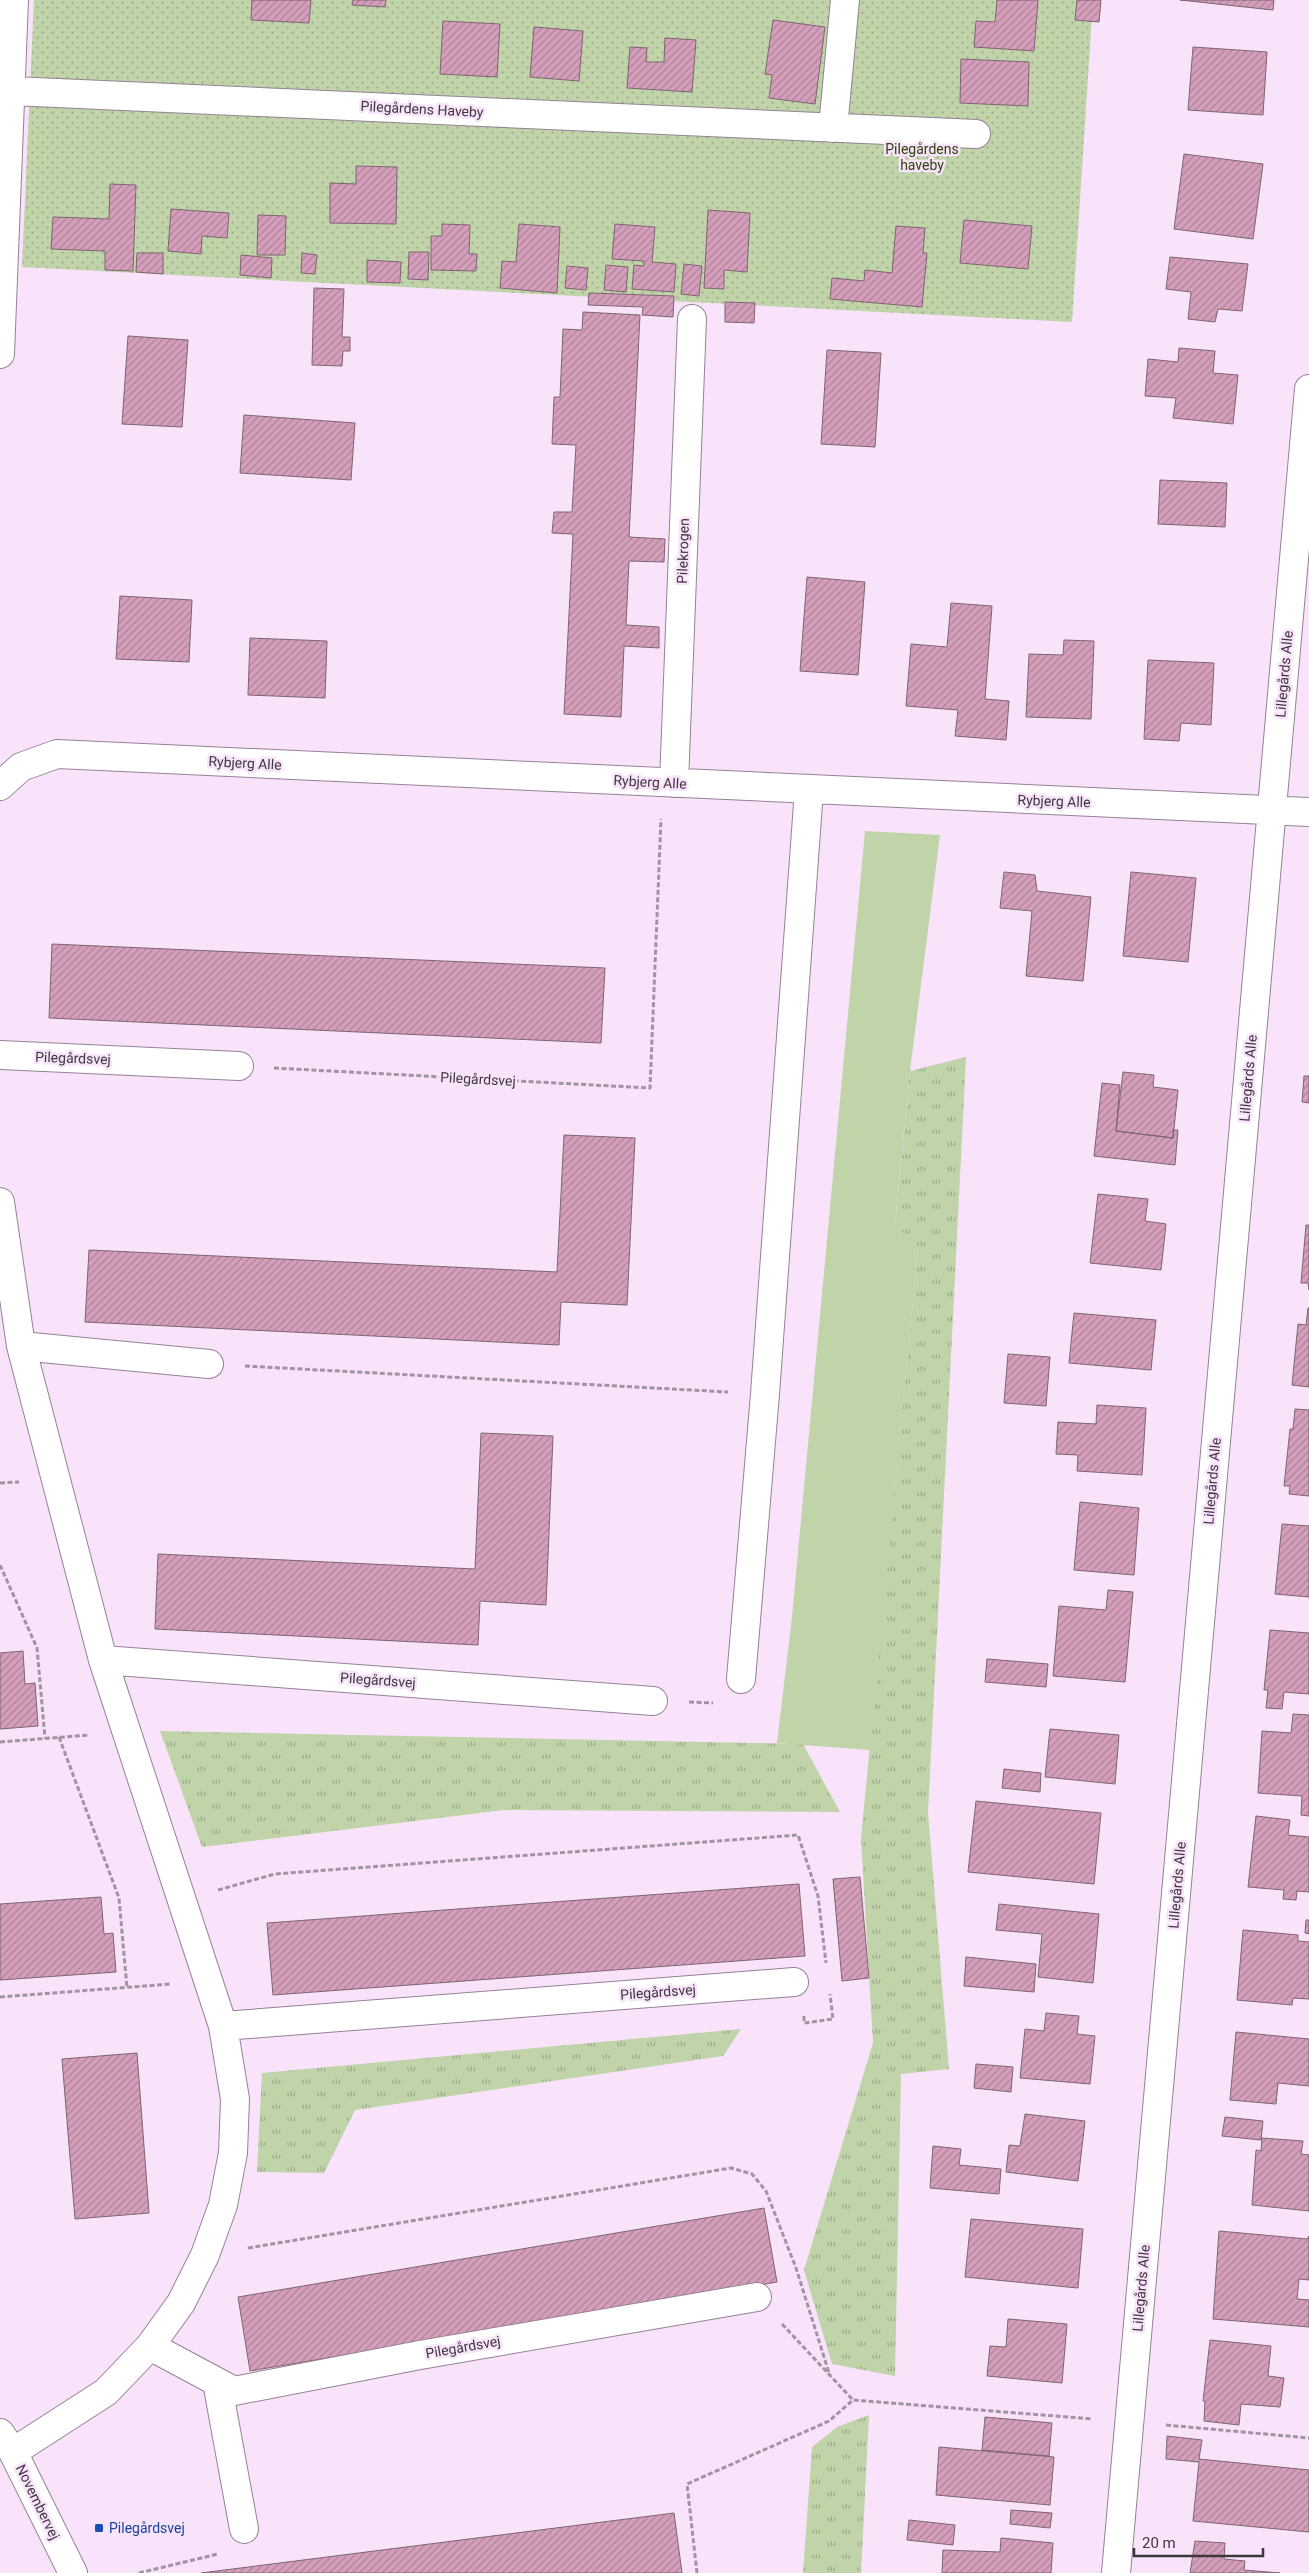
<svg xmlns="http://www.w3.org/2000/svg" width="1309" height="2573" viewBox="0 0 1309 2573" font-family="Roboto,sans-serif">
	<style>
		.grass { fill: url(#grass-tufts) }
		.garden { fill: url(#garden-dots) }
		.pitch { fill: #c0d3a9 }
		.building { fill: url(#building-hatch); stroke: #7e6471 }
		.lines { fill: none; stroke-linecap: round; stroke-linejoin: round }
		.minor-casing { stroke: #958297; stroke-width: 30 }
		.path { stroke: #a293a4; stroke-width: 3; stroke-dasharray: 5 2.5; stroke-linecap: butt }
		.minor { stroke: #fff; stroke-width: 28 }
		.transit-dot { fill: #1a4fb4; stroke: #f8e3fa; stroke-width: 2 }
		.labels { text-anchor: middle; stroke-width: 5; stroke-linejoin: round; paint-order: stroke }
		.street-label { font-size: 14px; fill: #3f3740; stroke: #f8e3fa }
		.park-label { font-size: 14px; fill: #2f430b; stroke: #f8e3fa }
		.transit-label { font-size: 14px; fill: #164399; stroke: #f8e3fa; text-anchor: start }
	</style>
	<defs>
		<pattern id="grass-tufts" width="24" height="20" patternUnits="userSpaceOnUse" patternTransform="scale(1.25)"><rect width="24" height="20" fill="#c0d3a9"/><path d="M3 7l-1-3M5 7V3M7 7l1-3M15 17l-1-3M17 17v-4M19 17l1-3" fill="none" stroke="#9dac8b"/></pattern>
		<pattern id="garden-dots" width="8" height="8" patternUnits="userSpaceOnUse" patternTransform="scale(1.25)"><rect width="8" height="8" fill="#c0d3a9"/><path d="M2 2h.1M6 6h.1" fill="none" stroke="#9dac8b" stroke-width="1.8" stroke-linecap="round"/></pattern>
		<pattern id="building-hatch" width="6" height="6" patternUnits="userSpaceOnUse" patternTransform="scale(1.25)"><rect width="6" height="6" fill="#d59fbc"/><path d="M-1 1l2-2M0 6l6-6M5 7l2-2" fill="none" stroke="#ae829a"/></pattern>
	</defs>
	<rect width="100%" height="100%" fill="#f8e3fa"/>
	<path class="grass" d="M966,1057L928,1813L949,2069L901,2074L895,2376L832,2364L804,2270L873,2043L861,1838L918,1247L895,1225L910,1071Z
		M160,1731L803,1744L840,1812L504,1810L202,1847Z
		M741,2029L723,2056L355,2110L324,2173L257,2172L262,2073Z
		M869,2415L861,2573H803L812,2447L837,2427Z"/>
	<path class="garden" d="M34,0H1093L1072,322L22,267Z"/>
	<path class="pitch" d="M865,831L940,835L910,1071L895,1224L918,1247L870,1750L777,1743L792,1617Z"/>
	<path class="building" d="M252,0H311L309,23L251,20Z
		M353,0H386L385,7L352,5Z
		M997,0H1038L1034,51L974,47L976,21L995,22Z
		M1077,0H1101L1099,22L1075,20Z
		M1180,0H1274L1273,10Z
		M773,20L825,27L815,104L769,98L772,75L765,74Z
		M443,21L500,24L497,77L440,74Z
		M534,27L583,31L579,81L530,77Z
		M665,38L696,40L692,92L627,88L630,47L647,48L646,62H664Z
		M1193,47L1267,52L1263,115L1188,110Z
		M961,59L1029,62L1028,106L960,103Z
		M1184,154L1263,164L1253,239L1174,229Z
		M356,166L397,167L396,224L330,223V183L356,184Z
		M110,184L136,185L133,271L105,270V251L51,249L53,217L109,219Z
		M171,209L229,213L227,238L202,236L201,254L168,251Z
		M708,210L750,213L747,272L724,270V289L704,288Z
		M258,215L286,216L285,255H257Z
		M964,220L1032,226L1028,269L960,263Z
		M442,224L470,225L469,254H477L476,271L431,270V236H442Z
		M519,224L560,227L557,293L500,288L502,261L516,262Z
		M615,224L655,227L652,262L676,264L674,292L632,289L634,265L644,266V261L612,259Z
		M896,226L925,228L923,253H927L922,307L830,299L832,278L864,281L865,270L892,273Z
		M409,252H429L428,280L408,279Z
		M137,253H163V274L136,272Z
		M302,253L317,255L315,274L301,273Z
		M241,255L272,258L271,278L240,275Z
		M1170,257L1248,264L1242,311L1218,309L1215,322L1188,319L1191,292L1166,289Z
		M367,260L401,262L400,283L367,282Z
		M684,264L702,266L699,296L681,294Z
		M606,265L628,267L626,292L604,290Z
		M567,266L588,268L586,290L565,288Z
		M314,288L344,289L342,337H350V351H343L342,366L312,365Z
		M589,293L674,296L673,317L642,315L643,307L588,305Z
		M725,302L755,303L754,323L725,322Z
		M583,312L640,315L629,537L665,539L664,562L629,561L626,625L659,627V648L624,646L621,717L564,714L573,534L552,533L554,512H572L576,445L552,444L554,397H560L563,329L582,330Z
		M128,336L188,340L182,427L122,424Z
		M1179,348L1215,351L1213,373L1238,375L1233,424L1173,418L1176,398L1145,396L1148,359L1178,362Z
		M827,350L881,353L875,447L821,444Z
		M244,415L355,423L351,480L240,473Z
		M1160,480L1227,483L1225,527L1158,524Z
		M807,577L865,582L858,675L800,671Z
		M120,596L192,600L189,662L116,659Z
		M951,603L992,606L985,699L1009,701L1006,740L955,736L958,710L906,706L911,644L947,647Z
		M250,638L327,641L325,698L248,695Z
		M1064,640L1094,641L1091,719L1026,717L1029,654L1063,655Z
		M1148,660L1214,663L1211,725L1181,723L1179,741L1144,739Z
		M1004,872L1035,875L1037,891L1091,897L1083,981L1026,976L1032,911L1000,908Z
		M1131,872L1196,878L1188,962L1123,956Z
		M52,944L605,968L601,1043L49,1018Z
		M1123,1072L1154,1075L1153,1087L1178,1090L1173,1138L1116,1131Z
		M1304,1076H1309V1103L1302,1102Z
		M1102,1083L1120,1085L1116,1131L1173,1138V1130H1178L1175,1165L1094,1156Z
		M564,1135L635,1138L627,1305L561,1302L559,1345L85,1322L89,1250L557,1272Z
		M1098,1194L1148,1199L1145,1221L1166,1224L1161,1270L1090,1263Z
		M1306,1225H1309V1290L1308,1283H1301Z
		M1308,1308H1309V1387L1292,1385L1298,1324L1306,1325Z
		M1074,1313L1156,1320L1151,1370L1069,1363Z
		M1008,1354L1050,1357L1046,1406L1004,1403Z
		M1097,1405L1146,1408L1142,1475L1077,1471L1078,1455L1056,1454L1058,1422L1096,1424Z
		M1295,1409L1309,1410V1496L1289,1494L1290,1486H1284L1290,1429H1293Z
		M481,1433L553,1436L546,1605L480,1601L478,1645L155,1629L158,1554L475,1569Z
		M1080,1502L1139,1508L1134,1575L1074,1570Z
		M1282,1524L1309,1526V1597L1275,1594Z
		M1108,1590L1133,1592L1125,1682L1053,1676L1059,1606L1106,1610Z
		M1270,1630L1309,1633V1694L1284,1692L1282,1709L1266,1708L1268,1690H1264Z
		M23,1651L25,1684L35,1683L38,1726L0,1729V1653Z
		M987,1659L1048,1664L1046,1687L985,1682Z
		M1293,1714L1309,1715V1816L1301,1815L1302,1796L1258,1793L1262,1731L1291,1733Z
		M1050,1729L1119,1735L1115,1784L1045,1777Z
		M1004,1769L1041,1773L1040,1792L1002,1788Z
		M976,1801L1101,1813L1094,1884L968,1872Z
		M1256,1816L1290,1820L1288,1835L1309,1837V1892L1297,1891L1296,1900L1283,1899L1284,1890L1248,1887Z
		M860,1877L869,1978L842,1981L833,1879Z
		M799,1884L805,1956L273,1995L267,1923Z
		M101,1897L104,1934L113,1933L116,1972L0,1980V1904Z
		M999,1904L1099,1914L1093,1983L1038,1977L1042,1934L996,1930Z
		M1306,1920H1309V1934L1305,1933Z
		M1243,1930L1298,1935V1941L1309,1942V1999L1293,1998L1292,2005L1237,2000Z
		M966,1957L1036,1964L1034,1992L964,1986Z
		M1046,2013L1079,2016L1077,2034L1095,2036L1090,2084L1020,2078L1025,2029L1044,2031Z
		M1236,2032L1309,2039V2086L1278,2083L1276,2104L1230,2100Z
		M137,2053L149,2213L75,2219L62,2059Z
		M976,2064L1013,2067L1011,2092L974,2088Z
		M1025,2114L1085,2121L1078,2181L1006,2172L1009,2145L1020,2146Z
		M1225,2117L1263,2121L1261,2140L1222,2136Z
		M1262,2138L1303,2141L1301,2154L1309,2155V2211L1252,2205L1256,2150L1261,2151Z
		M933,2146L961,2149L959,2165L1001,2169L999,2194L930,2188Z
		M764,2208L777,2282L250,2371L238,2297Z
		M971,2219L1083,2229L1078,2288L965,2277Z
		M1219,2231L1307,2239L1309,2236V2280L1299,2279L1297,2299L1309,2300V2327L1213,2319Z
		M1008,2319L1067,2324L1062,2383L987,2376L990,2346L1006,2347Z
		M1210,2340L1271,2346L1268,2376L1284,2378L1280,2407L1241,2404L1239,2425L1204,2421L1205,2401H1203Z
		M985,2417L1052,2423L1049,2456L982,2450Z
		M1167,2436L1202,2440L1199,2459L1309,2470V2532L1193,2521L1199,2462L1166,2459Z
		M939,2447L1054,2457L1050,2505L936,2495Z
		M1011,2510L1052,2513L1050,2528L1010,2524Z
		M674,2513L682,2573H201Z
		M909,2520L955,2525L953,2545L907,2540Z
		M1001,2538L1053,2543L1051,2573H942L943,2550L1000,2552Z
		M1195,2541L1225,2543L1224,2559L1245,2561L1244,2570L1280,2573H1190Z"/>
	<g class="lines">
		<g class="minor-casing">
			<path id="minor" d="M12,91L976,134
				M833,128L845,0
				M0,354L14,0
				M674,783L692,319
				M0,786L21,767L57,754L1309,812
				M0,1055L239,1066
				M0,1202L21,1346L103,1660L223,2026L235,2099L233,2153L223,2205L205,2255L181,2303L150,2346L106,2392L13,2452
				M21,1346L209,1364
				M103,1660L653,1701
				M741,1679L765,1394L809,790
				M223,2026L794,1982
				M150,2346L234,2391L420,2355L757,2297
				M217,2382L244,2529
				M0,2433L13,2452L73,2573
				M1116,2573L1309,389"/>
		</g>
		<path class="path" d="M274,1068L650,1088L661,819
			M245,1366L728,1392
			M0,1483L19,1482
			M0,1565L37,1648L45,1738
			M689,1702L713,1703
			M59,1737L119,1898L127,1988
			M0,1742L89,1735
			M218,1890L275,1874L798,1835L818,1896L826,1963
			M0,1997L171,1984
			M804,2016V2023L833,2019L830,1994
			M248,2248L731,2168L752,2174L766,2191L796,2268L830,2376
			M782,2324L853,2400
			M1166,2425L1309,2438
			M139,2573L218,2554
			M697,2573L687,2484L829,2421L853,2400L1093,2419"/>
		<use href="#minor" class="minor"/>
	</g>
	<rect class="transit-dot" x="94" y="2523" width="10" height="10" rx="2.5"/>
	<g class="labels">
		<g class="street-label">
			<text transform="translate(422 109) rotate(3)" y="5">Pilegårdens Haveby</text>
			<text transform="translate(683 551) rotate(-88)" y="5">Pilekrogen</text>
			<text transform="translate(1284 674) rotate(-85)" y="5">Lillegårds Alle</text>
			<text transform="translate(245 763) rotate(3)" y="5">Rybjerg Alle</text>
			<text transform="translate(650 782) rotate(3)" y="5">Rybjerg Alle</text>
			<text transform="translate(1054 801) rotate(2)" y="5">Rybjerg Alle</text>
			<text transform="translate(73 1058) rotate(2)" y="5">Pilegårdsvej</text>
			<text transform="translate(1248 1078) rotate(-85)" y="5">Lillegårds Alle</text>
			<text transform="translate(478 1079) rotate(3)" y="5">Pilegårdsvej</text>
			<text transform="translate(1212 1481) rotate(-85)" y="5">Lillegårds Alle</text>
			<text transform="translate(378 1680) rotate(4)" y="5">Pilegårdsvej</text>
			<text transform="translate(1177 1885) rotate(-85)" y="5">Lillegårds Alle</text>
			<text transform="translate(658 1992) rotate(-4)" y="5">Pilegårdsvej</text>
			<text transform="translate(1141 2288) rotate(-85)" y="5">Lillegårds Alle</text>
			<text transform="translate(463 2347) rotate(-10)" y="5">Pilegårdsvej</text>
			<text transform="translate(38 2502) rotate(64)" y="5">Novembervej</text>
		</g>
		<g class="park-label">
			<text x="922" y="154">Pilegårdens<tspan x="922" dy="16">haveby</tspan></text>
		</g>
		<g class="transit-label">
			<text x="109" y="2533">Pilegårdsvej</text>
		</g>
	</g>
	<path d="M1134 2548v8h129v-8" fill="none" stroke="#3f3740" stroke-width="2.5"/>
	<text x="1142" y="2548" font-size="15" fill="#3f3740" stroke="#f8e3fa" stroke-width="4" paint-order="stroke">20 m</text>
</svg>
